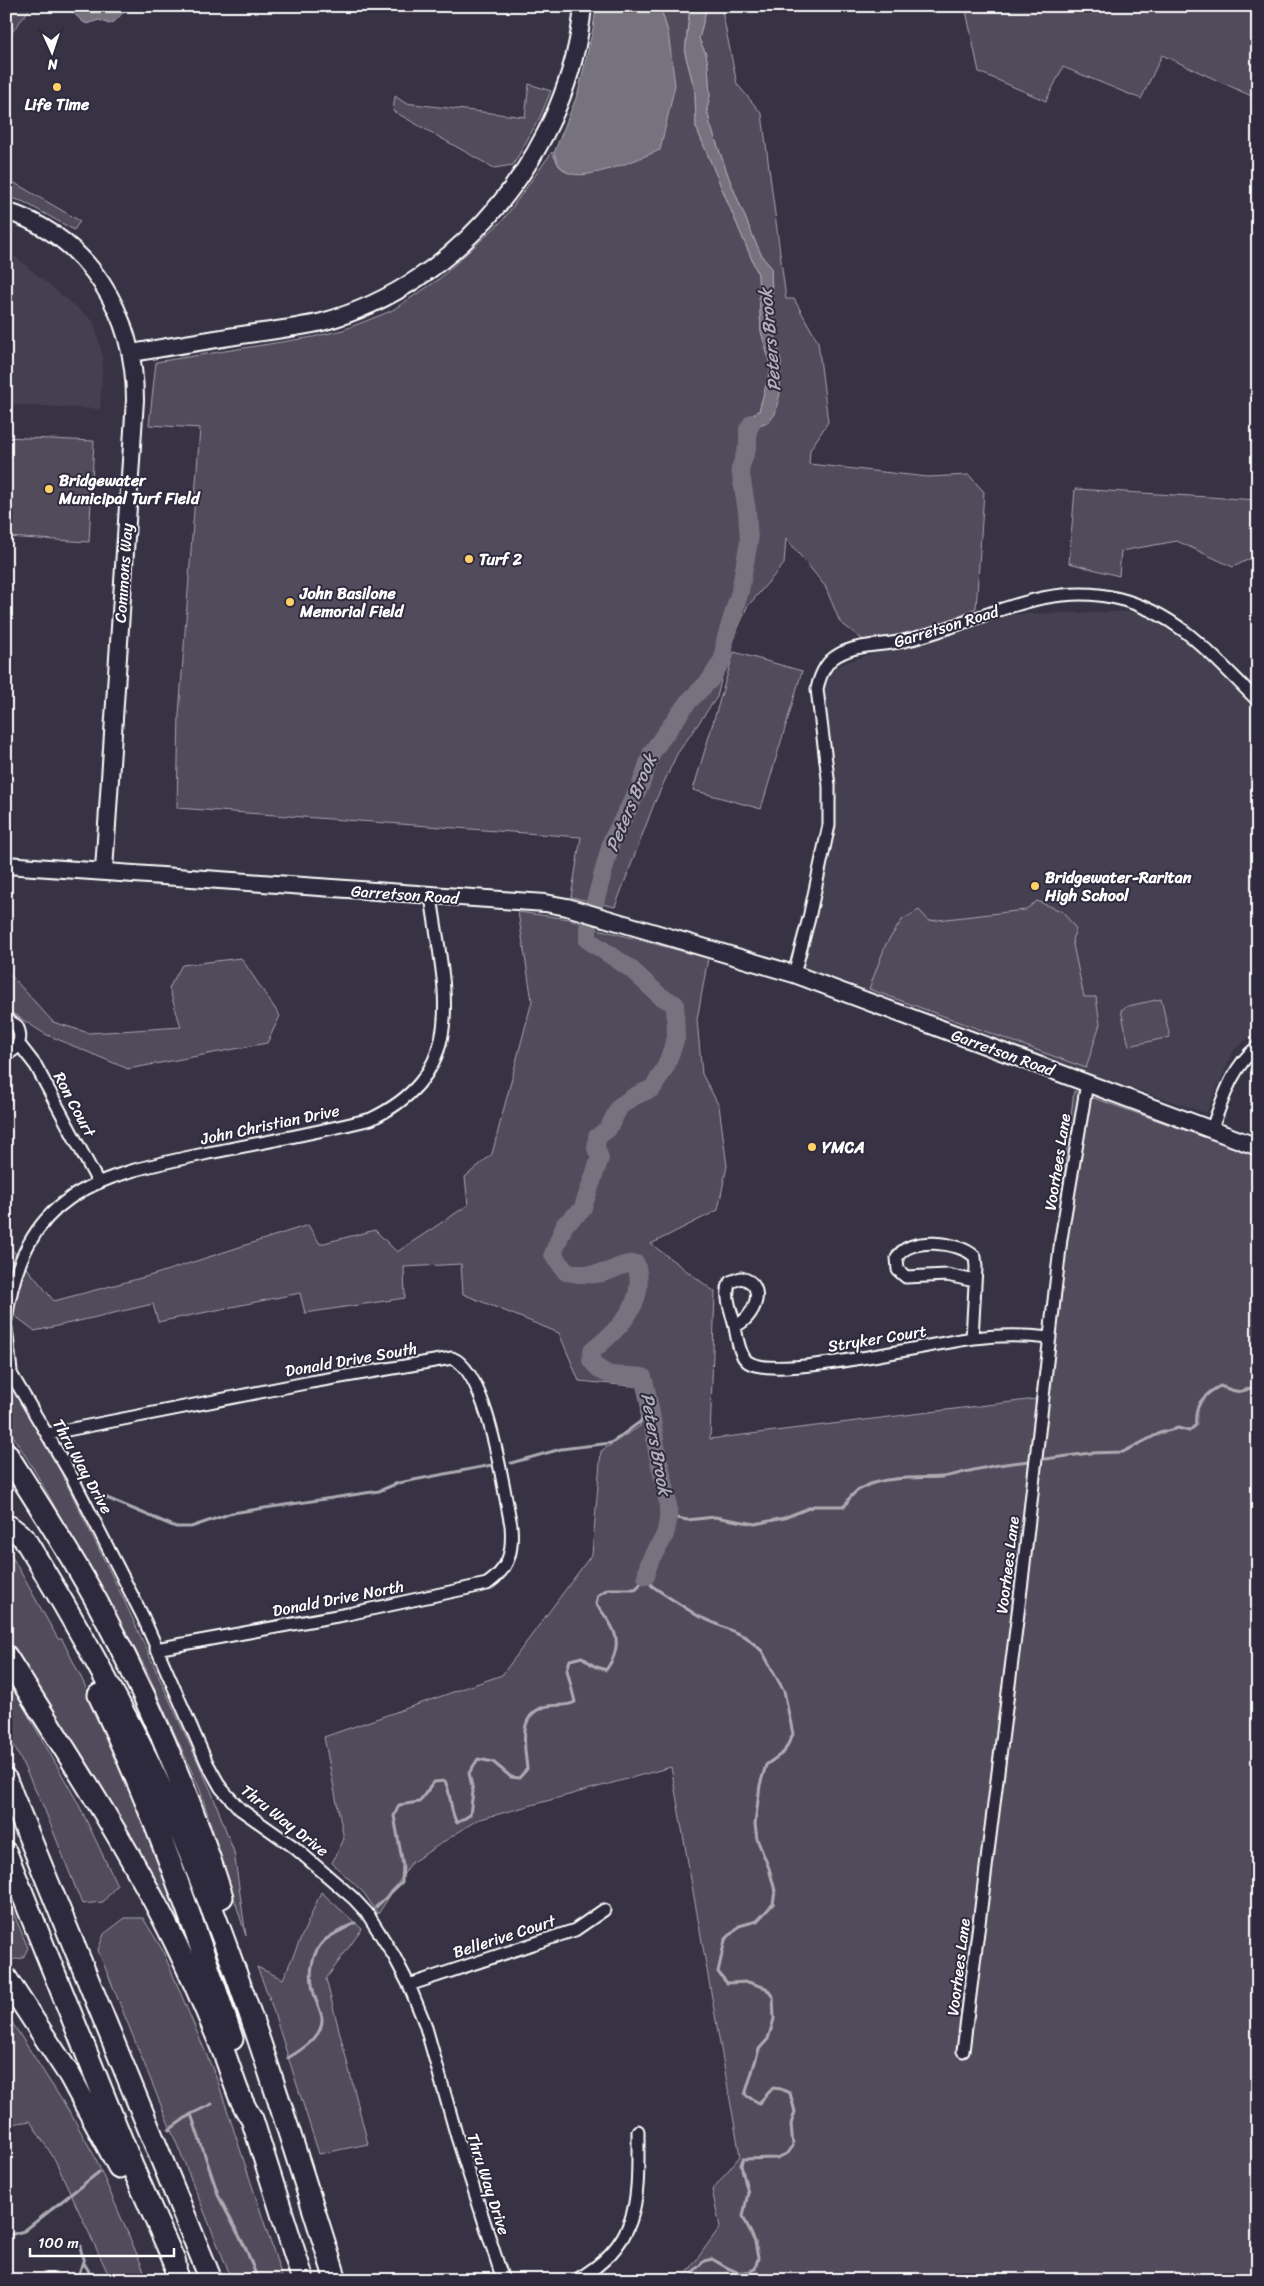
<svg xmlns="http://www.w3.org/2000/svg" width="1264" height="2286" viewBox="0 0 1264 2286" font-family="Sriracha,sans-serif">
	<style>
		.built { fill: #444051 }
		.green { fill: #514c5c; stroke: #a8a6ae }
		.water { fill: #76737f; stroke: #adabb2 }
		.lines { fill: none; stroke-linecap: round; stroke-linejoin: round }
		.stream { stroke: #adabb2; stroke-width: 3 }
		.river { stroke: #76737f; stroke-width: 18 }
		.street-casing { stroke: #fff; stroke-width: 15 }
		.secondary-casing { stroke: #fff; stroke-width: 20 }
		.highway-casing { stroke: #fff; stroke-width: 25 }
		.street { stroke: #2f2a3d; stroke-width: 11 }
		.secondary { stroke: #2f2a3d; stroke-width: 16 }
		.highway { stroke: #2f2a3d; stroke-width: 21 }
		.poi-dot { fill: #ffd166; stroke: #2f2a3d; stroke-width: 2 }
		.labels { text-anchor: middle; stroke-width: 4; stroke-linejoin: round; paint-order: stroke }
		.poi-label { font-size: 16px; font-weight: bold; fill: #fff; stroke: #2f2a3d; text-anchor: start }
		.street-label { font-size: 16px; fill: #fff; stroke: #2f2a3d }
		.water-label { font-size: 18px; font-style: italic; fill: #b4b2b9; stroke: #2f2a3d }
	</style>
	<rect width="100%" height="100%" fill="#373345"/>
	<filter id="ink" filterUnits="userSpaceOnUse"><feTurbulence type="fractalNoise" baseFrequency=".02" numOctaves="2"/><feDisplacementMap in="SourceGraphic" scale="10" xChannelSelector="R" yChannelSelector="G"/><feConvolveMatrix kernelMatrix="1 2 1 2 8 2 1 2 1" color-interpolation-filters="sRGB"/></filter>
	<g filter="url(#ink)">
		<path class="built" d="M6,249L94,322L103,358L100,409L6,404Z
			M1153,611L1258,703V1030L1234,1050L1206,1113L794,974L830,798L822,671L984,615Z"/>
		<path class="green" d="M6,6H32L6,40Z
			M660,6H690L685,53L695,91L696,127L758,274L761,331L771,368L759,411L752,415L750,434L754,426L769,422L776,341L773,324L771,267L763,258L754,239L729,178L710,124L707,109L710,95L708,67L706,54L699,39L707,6H721L737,84L762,114L786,299H794L818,342L828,422L810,450L809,464L928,477L969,475L984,492L976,608L932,627L866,642L840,622L825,586L786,538L784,564L747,607L728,652L717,697L677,754L654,804L615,907L571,897L581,837L177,808L179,714L200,428L149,425L156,362L313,337L343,330L391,311L438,280L503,220L552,152L559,166L568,173L668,32Z
			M965,6H1258V99L1162,55L1141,99L1063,67L1046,101L979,72Z
			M529,84L551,91L540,117L513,165L494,168L393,111L395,96L405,103L525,117Z
			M6,178L80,221L74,230L24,202L6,196Z
			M6,437L94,441L89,542L6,537Z
			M1075,489L1258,500V555L1233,567L1177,541L1121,551L1119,576L1069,563Z
			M734,652L802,671L761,809L693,790Z
			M1037,901L1063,912L1076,929L1072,940L1084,997H1096L1100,1024L1086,1068L869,989L886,944L902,920L919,910L929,921L1025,910Z
			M518,912L570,919L598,929L708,958L697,1020L702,1074L719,1106L727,1166L718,1210L651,1244L715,1292L710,1439L1036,1399L1074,1091L1258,1156V2280H682L720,2227L712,2190L740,2156L671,1767L477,1820L411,1863L378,1914L364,1893L332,1863L344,1839L324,1737L502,1675L592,1554L601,1451L640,1426L642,1387L579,1381L559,1333L463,1294L461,1264L404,1267L405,1298L305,1313L300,1293L158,1322L153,1304L35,1331L6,1309V1242L54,1301L156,1274L308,1225L320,1244L375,1230L397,1252L468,1205L465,1177L492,1154L532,1001Z
			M241,958L280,1016L267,1043L128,1069L45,1034L6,1009V970L53,1022L89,1033L181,1027L169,988L182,965Z
			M1161,999L1170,1037L1129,1046L1121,1010L1128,1006Z
			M6,1361L124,1600L212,1793L234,1852L246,1936L200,1790L145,1667L33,1468L6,1425Z
			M6,1546L58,1639H62L103,1722L127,1779L185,1931L183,1933L127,1828L6,1635Z
			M6,1676L78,1803L117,1885L103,1902L82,1904L44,1808L6,1729Z
			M321,1892L362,1929L326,1979L368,2144L319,2154L269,1997L257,1967L283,1979Z
			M6,1895L28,1948L23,1958L10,1960L6,1955Z
			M125,1918H143L162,1949L218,2082L283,2280H232L98,1950L104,1934Z
			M6,2013L72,2116L95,2157L148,2280H111L55,2160L30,2121L6,2125Z"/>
		<path class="water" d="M66,6H129L114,22L109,24L99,20L87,24L83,22Z
			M596,6H660L668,32L675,85L660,150C640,158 585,183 567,172C559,167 557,161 554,153L578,93L593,29Z
			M690,6H707L699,39L706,54L708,66L710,95L707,109L710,124L729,178L754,239L763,258L771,267L773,324L781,361L780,394L775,414L769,422L754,426L748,445C741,430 745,418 759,411L771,368L761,331L758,274L696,127L695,91L685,53Z"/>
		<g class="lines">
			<path class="stream" d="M1045,1459L1090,1453L1123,1452L1160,1433L1178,1428L1189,1431L1196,1425C1194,1405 1203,1395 1220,1386C1238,1393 1241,1394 1258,1384
				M511,1463L561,1449L611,1443L651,1414
				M95,1493L176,1527H191L232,1513L379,1491L398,1483L492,1465
				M668,1516L687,1520L715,1517L755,1524L784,1518L814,1506H845C859,1473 913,1479 941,1477C953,1476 966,1471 979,1469C995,1465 1011,1463 1029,1461
				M376,1907L402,1882L403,1865L394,1816L399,1805L419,1802L434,1782L445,1781C452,1795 449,1810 457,1823L470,1815L473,1791L469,1773L478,1759L493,1762L511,1777L519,1778L527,1769C525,1746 517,1716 544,1707C555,1703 565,1708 575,1702L567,1670L570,1660L582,1657L594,1666L606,1670C626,1642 614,1627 596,1604L598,1595L608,1589H636L646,1576L652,1586L670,1598L698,1616L746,1637L762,1651L784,1691L793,1734L784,1752L766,1765L760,1785L755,1824L757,1839L769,1868L775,1891L773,1904L757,1921L739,1926L725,1940L718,1972L727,1983L748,1982L766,1988L773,1997L774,2019L768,2039L759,2049L745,2095L759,2103L773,2088L781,2089L790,2093L795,2112L791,2124L793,2146L788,2153L777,2158L743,2159L741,2165L748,2193L743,2216L755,2242L758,2258L755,2269C738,2278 727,2267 712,2259L704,2261L694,2271L695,2280
				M288,2058C301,2050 323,2037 322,2019C322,2013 317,2004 315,1997C309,1979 309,1954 325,1940C334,1933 346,1928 355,1923
				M191,2114L219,2197L246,2249L258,2280
				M169,2130L191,2114L212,2104
				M6,2236L24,2231L99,2172
				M79,2242L84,2263L94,2280
				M77,2280L83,2261"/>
			<path class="river" d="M646,1576C649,1553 661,1549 666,1531C673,1506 662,1477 657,1452C653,1427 650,1402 643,1377C620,1373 607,1382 591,1360L592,1351C619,1329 648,1302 636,1264C625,1263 619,1267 609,1271C595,1276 581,1275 566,1272L553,1254L565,1224L582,1210L600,1158L596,1148L597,1137L608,1129L620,1106L635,1096L653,1088L666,1066L676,1038L675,1004L660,996L631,969L588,940V928L612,840L641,784L652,752L688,702L710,680L723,659L725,641L740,591L749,541L747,511L740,469L748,445V430L752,423"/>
			<g class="street-casing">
				<path id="street" d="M794,974L809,918L829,825V786L817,689C820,675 825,662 838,655C859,643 886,646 908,640C979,623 1046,579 1120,599C1181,615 1215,659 1258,701
					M6,1019L17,1026C23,1038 19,1050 6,1054
					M19,1044L36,1066L98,1182
					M1211,1131C1223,1099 1231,1068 1258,1046
					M6,1320C24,1193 93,1177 204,1154C260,1143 316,1133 371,1119C473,1070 443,986 431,896
					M735,1326C754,1319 769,1284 741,1278L730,1282C724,1295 731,1310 734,1323C737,1334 738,1355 748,1362C776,1381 933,1343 974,1338C1000,1335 1024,1335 1050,1338
					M6,1327L11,1371
					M972,1338L976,1267L975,1257C960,1241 907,1236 897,1258L898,1270L906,1277L947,1275L975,1281
					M6,1365L72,1477L143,1617L207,1763L221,1788L240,1809L294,1847L353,1898L367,1913L394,1956L409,1985L425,2024L457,2137L503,2280
					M47,1434L311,1382L452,1358C488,1372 503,1488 511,1525C513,1551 510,1568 487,1584L348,1614L156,1649
					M409,1985L575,1930L604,1910
					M963,2051L1022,1581L1061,1239L1087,1083
					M576,2280C642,2243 638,2198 638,2131"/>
			</g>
			<g class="secondary-casing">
				<path id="secondary" d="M6,211C90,238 135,315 135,400L104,870
					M132,353C173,346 214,339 255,333C277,330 300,327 322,322C461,285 570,148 583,6
					M6,865L545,903L567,907L794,974L1258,1147"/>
			</g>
			<g class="highway-casing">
				<path id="highway" d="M6,1453C37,1502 69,1551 97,1602C147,1695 190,1795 222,1897
					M10,1527L24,1538C88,1642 147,1749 193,1861C249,1998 291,2139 336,2280
					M6,1656C65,1750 127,1843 175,1942C193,1979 209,2016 224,2053C233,2076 238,2099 252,2119L303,2280
					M99,1695C152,1806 194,1922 232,2039
					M6,1780L211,2280
					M6,1853L132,2166L175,2263L176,2280
					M6,1978L70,2076L119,2167"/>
			</g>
			<use href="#street" class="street"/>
			<use href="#secondary" class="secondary"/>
			<use href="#highway" class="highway"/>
		</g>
	</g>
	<g class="poi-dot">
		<circle cx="57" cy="87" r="5"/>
		<circle cx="49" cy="489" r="5"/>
		<circle cx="469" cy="559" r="5"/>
		<circle cx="290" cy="602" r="5"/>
		<circle cx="1035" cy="886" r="5"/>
		<circle cx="812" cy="1147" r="5"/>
	</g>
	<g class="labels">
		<g class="poi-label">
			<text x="57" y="110" text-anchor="middle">Life Time</text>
			<text x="59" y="486">Bridgewater<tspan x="59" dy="18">Municipal Turf Field</tspan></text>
			<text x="479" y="565">Turf 2</text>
			<text x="300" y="599">John Basilone<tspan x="300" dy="18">Memorial Field</tspan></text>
			<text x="1045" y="883">Bridgewater-Raritan<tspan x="1045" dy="18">High School</tspan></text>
			<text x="822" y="1153">YMCA</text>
		</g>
		<g class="street-label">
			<text transform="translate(123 573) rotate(-86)" y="6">Commons Way</text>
			<text transform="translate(946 626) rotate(-17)" y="6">Garretson Road</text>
			<text transform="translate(405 894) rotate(4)" y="6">Garretson Road</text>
			<text transform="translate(1003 1052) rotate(20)" y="6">Garretson Road</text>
			<text transform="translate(75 1104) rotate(62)" y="6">Ron Court</text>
			<text transform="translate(270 1124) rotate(-12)" y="6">John Christian Drive</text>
			<text transform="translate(1057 1162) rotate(-81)" y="6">Voorhees Lane</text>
			<text transform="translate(877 1338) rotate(-9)" y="6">Stryker Court</text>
			<text transform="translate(351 1359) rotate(-10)" y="6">Donald Drive South</text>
			<text transform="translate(83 1466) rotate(61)" y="6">Thru Way Drive</text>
			<text transform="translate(1007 1565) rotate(-83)" y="6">Voorhees Lane</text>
			<text transform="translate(338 1598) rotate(-11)" y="6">Donald Drive North</text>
			<text transform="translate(285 1820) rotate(38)" y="6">Thru Way Drive</text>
			<text transform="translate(504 1936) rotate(-18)" y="6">Bellerive Court</text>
			<text transform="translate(958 1967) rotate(-83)" y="6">Voorhees Lane</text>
			<text transform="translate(489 2184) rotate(72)" y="6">Thru Way Drive</text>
		</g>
		<g class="water-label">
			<text transform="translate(770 340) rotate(-95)" y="6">Peters Brook</text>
			<text transform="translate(631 803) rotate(-67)" y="6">Peters Brook</text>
			<text transform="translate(656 1444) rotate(80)" y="6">Peters Brook</text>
		</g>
	</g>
	<rect width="1264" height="2286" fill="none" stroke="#2f2a3d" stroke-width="25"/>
	<rect x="12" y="12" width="1239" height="2261" fill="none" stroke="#fff" stroke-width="2" filter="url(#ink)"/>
	<g transform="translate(52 52) rotate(177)" stroke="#2f2a3d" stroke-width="4" paint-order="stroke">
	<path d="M0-4L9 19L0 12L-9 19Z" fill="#ffffff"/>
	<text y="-8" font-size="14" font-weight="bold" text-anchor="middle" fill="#ffffff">N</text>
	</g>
	<path d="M30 2248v8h144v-8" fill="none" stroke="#ffffff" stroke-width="2.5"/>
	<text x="38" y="2248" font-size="15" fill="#ffffff" stroke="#2f2a3d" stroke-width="4" paint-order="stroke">100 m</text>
</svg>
